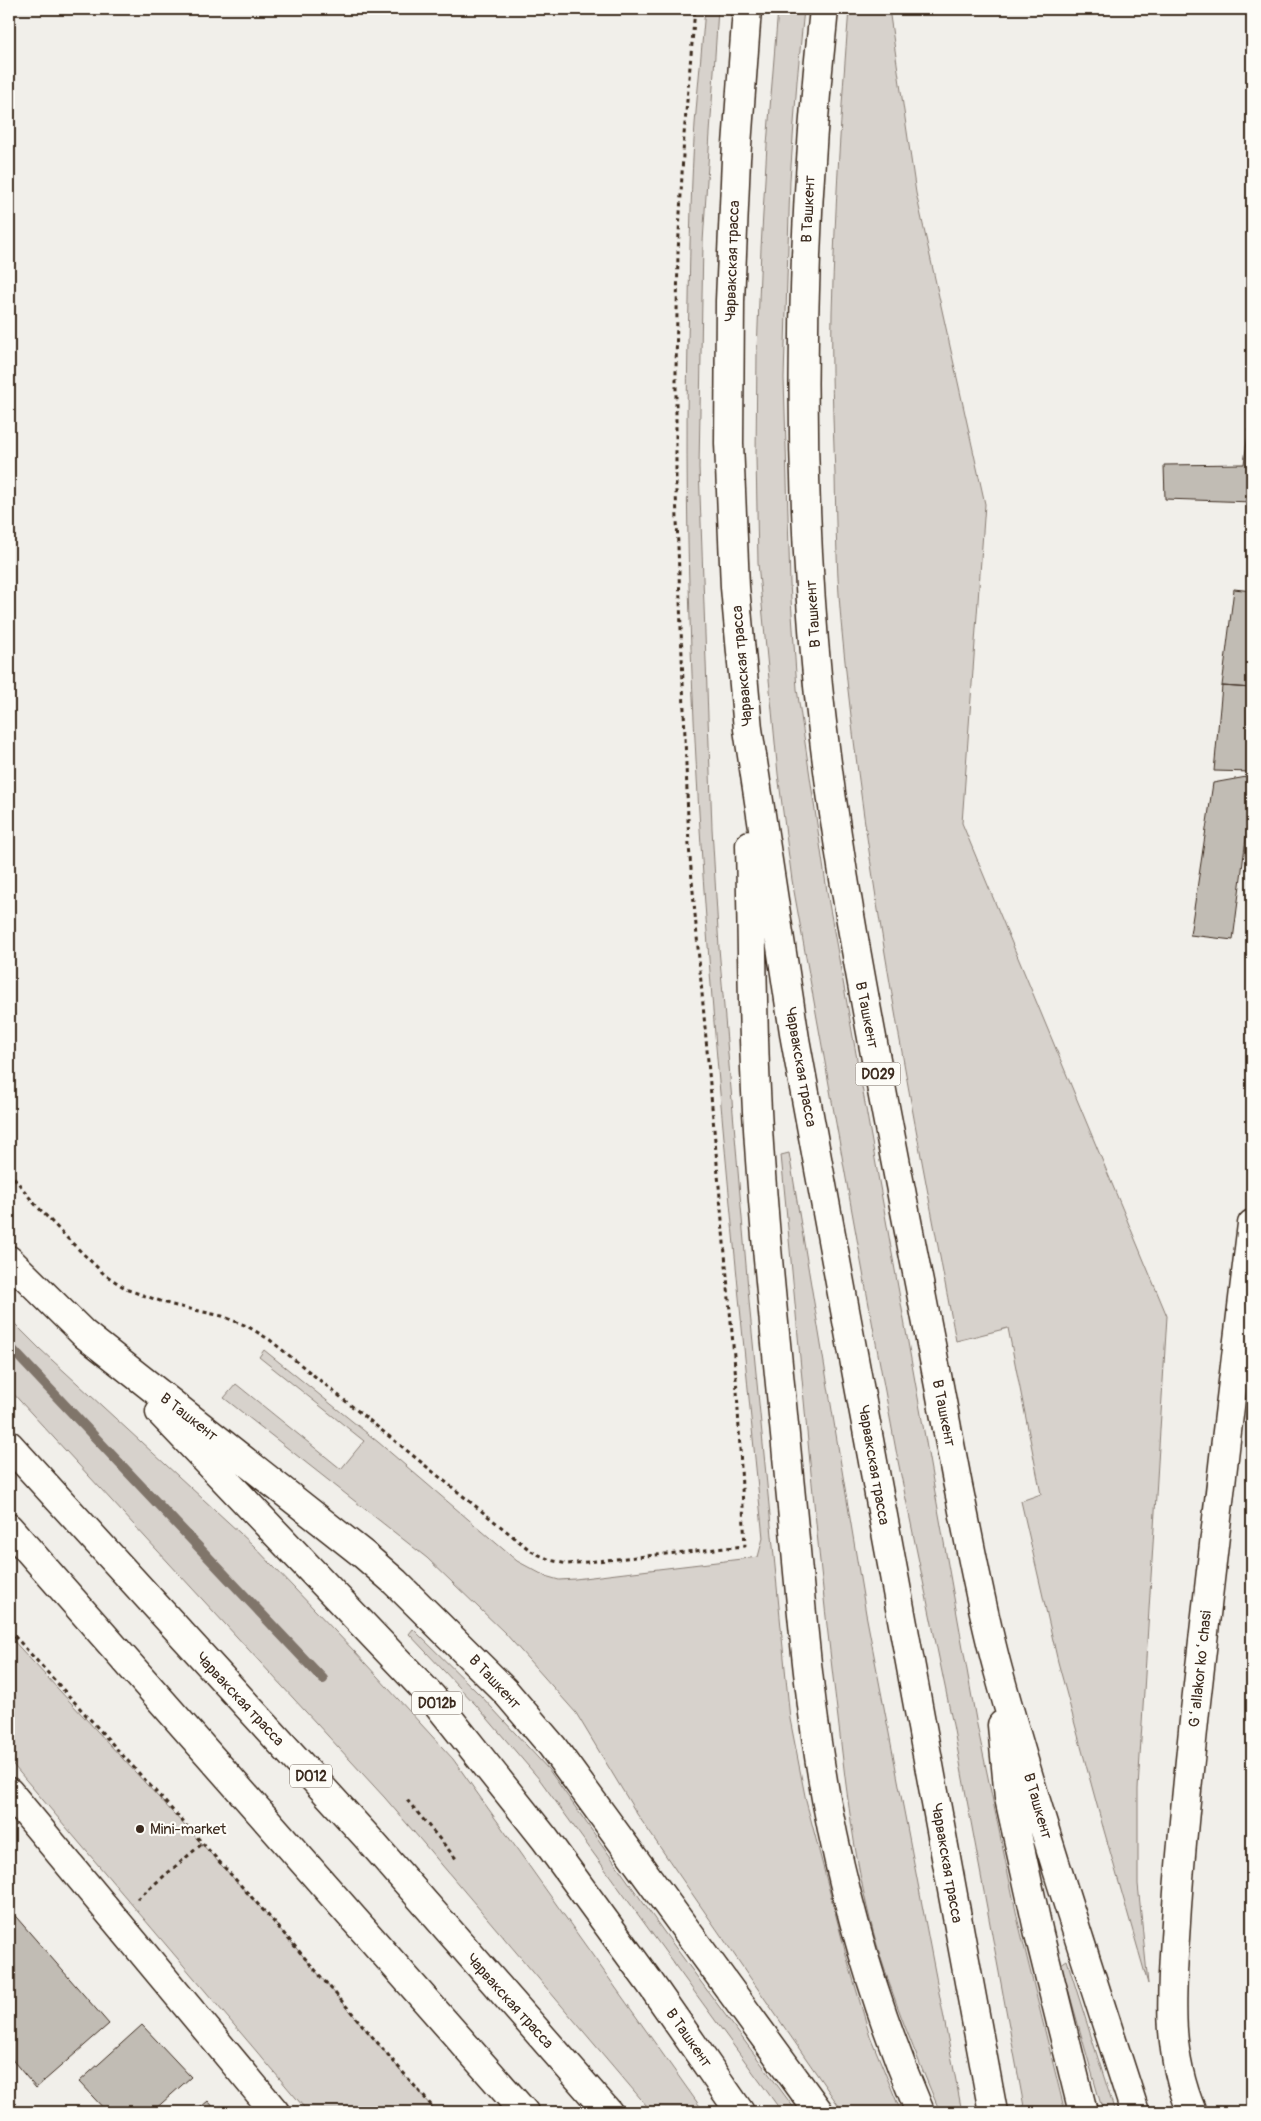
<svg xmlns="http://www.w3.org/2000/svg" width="1261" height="2121" viewBox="0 0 1261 2121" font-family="Pangolin,sans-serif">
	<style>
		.green { fill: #d7d2cc; stroke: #897e75 }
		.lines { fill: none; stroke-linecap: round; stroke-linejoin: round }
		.stream { stroke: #80746b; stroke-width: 10 }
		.building { fill: #c1bcb4; stroke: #3b2a1e }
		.minor-casing { stroke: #3b2a1e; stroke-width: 31 }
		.primary-casing { stroke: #3b2a1e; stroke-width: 31 }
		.trunk-casing { stroke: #3b2a1e; stroke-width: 31 }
		.path { stroke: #3b2a1e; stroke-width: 3; stroke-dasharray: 4 4; stroke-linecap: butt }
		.minor { stroke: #fdfcf7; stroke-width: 28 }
		.primary { stroke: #fdfcf7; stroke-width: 28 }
		.trunk { stroke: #fdfcf7; stroke-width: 28 }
		.poi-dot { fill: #3b2a1e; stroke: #fdfcf7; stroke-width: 2 }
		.labels { text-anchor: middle; stroke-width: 4.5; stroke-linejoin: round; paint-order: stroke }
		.shield { fill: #fdfcf7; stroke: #75695f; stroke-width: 1 }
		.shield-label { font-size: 14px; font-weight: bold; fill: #3b2a1e }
		.street-label { font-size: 15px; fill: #3b2a1e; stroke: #fdfcf7 }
		.poi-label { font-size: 15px; fill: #3b2a1e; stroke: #fdfcf7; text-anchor: start }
	</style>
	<rect width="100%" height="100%" fill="#f1efea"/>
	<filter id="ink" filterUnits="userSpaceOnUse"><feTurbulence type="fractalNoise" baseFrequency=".02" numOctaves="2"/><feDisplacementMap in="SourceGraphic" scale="10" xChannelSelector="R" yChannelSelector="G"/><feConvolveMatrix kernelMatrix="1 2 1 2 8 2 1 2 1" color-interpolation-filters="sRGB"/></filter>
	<g filter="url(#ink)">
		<path class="green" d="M705,9H718L703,242L699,467L712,828L719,948L750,1312L790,1719L806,1801L847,1958L870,2036L901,2112H843L637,1814L576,1713L505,1633L427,1558L224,1398L236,1384L341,1469L364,1441L259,1357L264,1350L378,1442L517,1561L545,1576L559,1580L575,1579L758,1557L763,1538C722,1127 677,714 689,301C690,242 691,183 695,124C698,85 702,47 705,9Z
			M778,9H804L797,81L790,180L784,378L790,584L797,689L828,898L976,1720L1018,1921L1065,2112H1025L953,1725L898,1461L868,1300L792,880L778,774L758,563L756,456L757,352L761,248L767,145Z
			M849,9H889L916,193L985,504L962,823L1167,1316L1138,1789V1884L1148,1984L1101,1820L1058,1662L1021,1501L1041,1494L1008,1328L956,1341C912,1109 866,877 843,642C837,586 836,530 835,474C833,420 831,365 832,312C835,211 841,109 849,9Z
			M789,1153L866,1614L962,2112H940C916,2055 892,1998 875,1938C851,1853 844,1764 833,1677C812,1503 798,1329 781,1155Z
			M9,1318L40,1349L253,1545L355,1652L453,1759L704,2112H652L385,1798L9,1389Z
			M413,1629L482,1697L549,1770L664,1932L797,2112H782L540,1780L476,1705L409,1634Z
			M9,1636L274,1922L436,2112H308L9,1760Z
			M1067,1960L1115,2112H1103L1061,1964Z"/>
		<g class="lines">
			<path class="stream" d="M9,1346L323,1679"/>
		</g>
		<path class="building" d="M1252,404V502L1165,499L1164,465L1244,464Z
			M1234,589L1252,591V688L1222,686Z
			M1222,686L1252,688V772L1214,771Z
			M1252,776V791L1233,940L1190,935L1213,783Z
			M10,1910L109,2024L36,2088L9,2056Z
			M142,2025L191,2077L152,2112H107L79,2082Z
			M208,2101L218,2112H195Z"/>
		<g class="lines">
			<g class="minor-casing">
				<path id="minor" d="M9,1792L275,2112
					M1192,2112C1165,2049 1172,1989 1176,1922C1180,1852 1188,1781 1195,1711C1213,1549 1232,1386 1252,1224"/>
			</g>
			<g class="primary-casing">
				<path id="primary" d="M9,1260L84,1334L364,1555L395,1582L505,1691L552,1746L819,2112
					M160,1412L432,1697L545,1839L650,1983L740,2112"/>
			</g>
			<g class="trunk-casing">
				<path id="trunk" d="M747,9L736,159L730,301L729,443L735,587L748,729L795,1039L993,2112
					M824,9C800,233 796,461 818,686C836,861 871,1033 904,1206C922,1298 940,1389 957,1481C970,1544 981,1608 998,1670C1039,1819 1088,1966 1135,2112
					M750,845C752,927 752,1009 756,1091C762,1220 777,1348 789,1477C800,1586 807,1696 827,1804C847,1910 878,2013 920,2112
					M9,1445L366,1836L608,2112
					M9,1528L524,2112
					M1002,1725L1009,1798L1039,1934L1083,2112"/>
			</g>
			<path class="path" d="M9,1171L33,1202L68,1239L104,1274L128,1290L172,1305L222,1316L247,1326L270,1340L531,1551L550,1560L567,1564L745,1546L737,1390L689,846L676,492V372L678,253L684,135L695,9
				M9,1630L274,1922L437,2112
				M407,1800L458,1861
				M137,1899L203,1843"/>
			<use href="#minor" class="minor"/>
			<use href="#primary" class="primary"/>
			<use href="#trunk" class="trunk"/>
		</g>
	</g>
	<circle class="poi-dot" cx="140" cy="1829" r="5"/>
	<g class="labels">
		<g class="shield">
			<rect x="855.5" y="1062.5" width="45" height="23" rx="4"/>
			<rect x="412" y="1691.5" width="50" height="23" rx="4"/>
			<rect x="290" y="1764.5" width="42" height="23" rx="4"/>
		</g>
		<g class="shield-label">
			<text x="878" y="1079">D029</text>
			<text x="437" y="1708">D012b</text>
			<text x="311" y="1781">D012</text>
		</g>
		<g class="street-label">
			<text transform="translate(808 209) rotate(-87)" y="5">В Ташкент</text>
			<text transform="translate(732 261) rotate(-88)" y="5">Чарвакская трасса</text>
			<text transform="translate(813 614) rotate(-94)" y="5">В Ташкент</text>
			<text transform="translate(742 666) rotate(-95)" y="5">Чарвакская трасса</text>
			<text transform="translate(867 1015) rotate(79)" y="5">В Ташкент</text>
			<text transform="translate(801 1067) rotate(80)" y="5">Чарвакская трасса</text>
			<text transform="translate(944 1413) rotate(79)" y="5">В Ташкент</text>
			<text transform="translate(189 1417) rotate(38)" y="5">В Ташкент</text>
			<text transform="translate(874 1465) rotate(80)" y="5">Чарвакская трасса</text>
			<text transform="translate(1200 1669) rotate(-84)" y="5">Gʻallakor koʻchasi</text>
			<text transform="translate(495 1682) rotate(47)" y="5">В Ташкент</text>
			<text transform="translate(240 1699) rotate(47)" y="5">Чарвакская трасса</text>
			<text transform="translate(1038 1806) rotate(74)" y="5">В Ташкент</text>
			<text transform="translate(947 1863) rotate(80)" y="5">Чарвакская трасса</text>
			<text transform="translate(510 2001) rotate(48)" y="5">Чарвакская трасса</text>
			<text transform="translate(689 2038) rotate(55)" y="5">В Ташкент</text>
		</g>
		<g class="poi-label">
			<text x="150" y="1834">Mini-market</text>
		</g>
	</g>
	<rect width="1261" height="2121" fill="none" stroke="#fdfcf7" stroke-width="30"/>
	<rect x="15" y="15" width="1231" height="2091" fill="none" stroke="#3b2a1e" stroke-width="2" filter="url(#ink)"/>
</svg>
